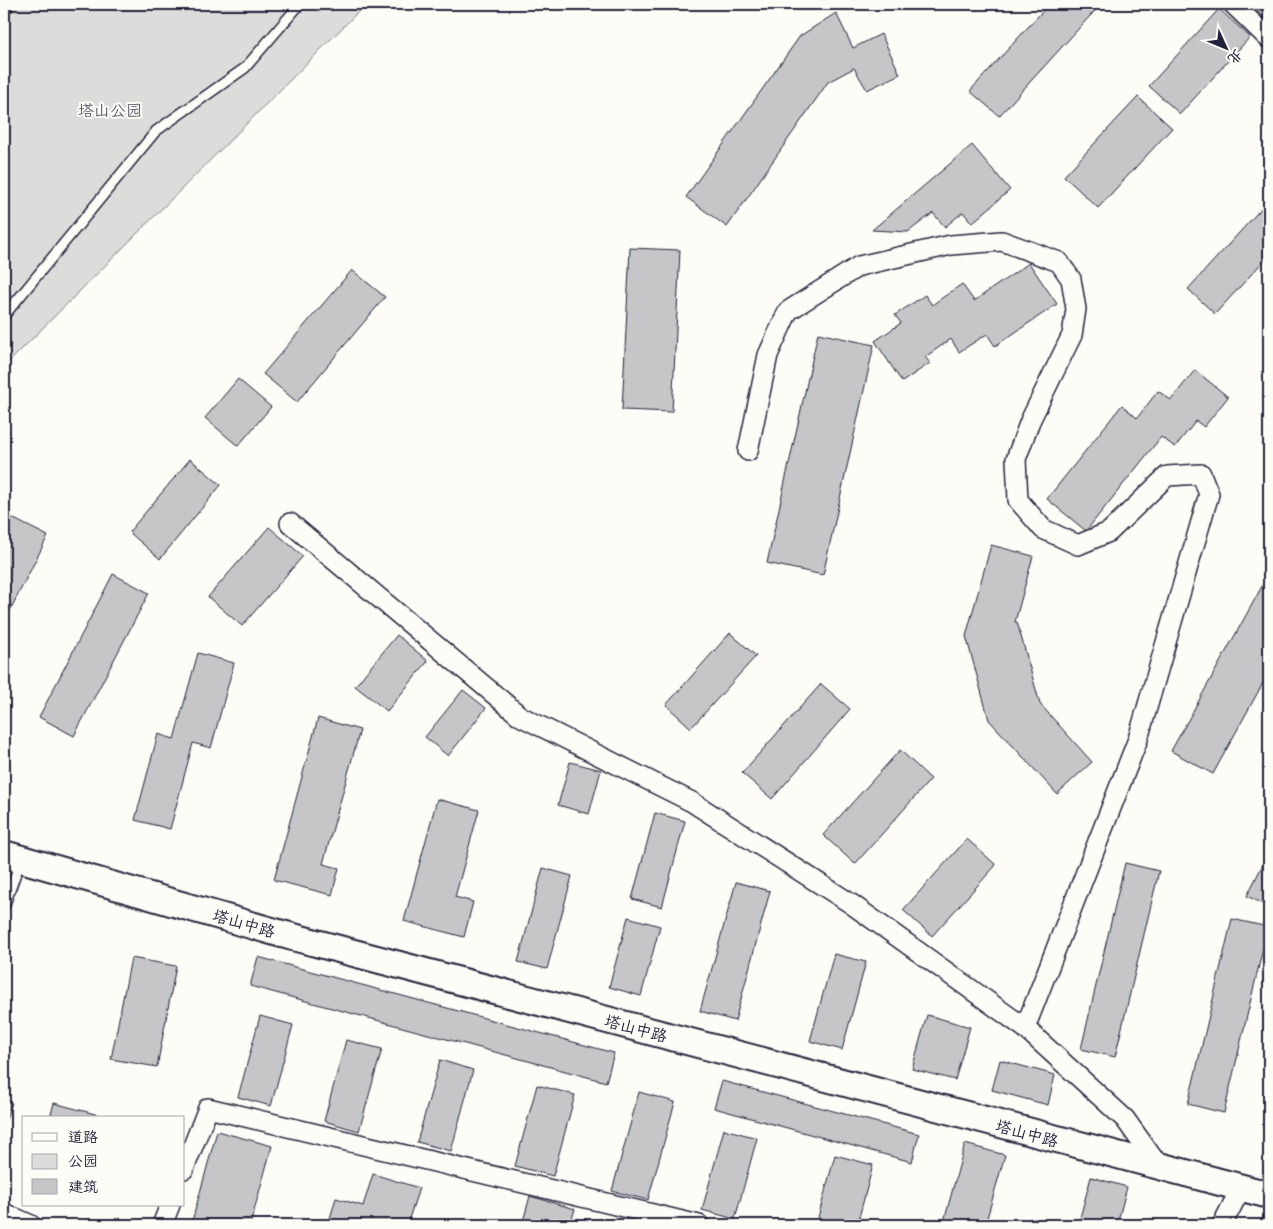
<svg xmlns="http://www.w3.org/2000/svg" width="1273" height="1229" viewBox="0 0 1273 1229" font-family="'Playpen Sans','LXGW WenKai TC',sans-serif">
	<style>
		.green { fill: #dddcdb; stroke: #807f8b }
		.building { fill: #c6c6c8; stroke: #22223b }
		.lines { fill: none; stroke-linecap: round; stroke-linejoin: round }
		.lane-casing { stroke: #22223b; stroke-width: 12 }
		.street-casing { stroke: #22223b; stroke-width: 22 }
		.secondary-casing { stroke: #22223b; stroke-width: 30 }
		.path { stroke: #22223b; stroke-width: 3; stroke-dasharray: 4 4; stroke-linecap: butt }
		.lane { stroke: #fdfcf7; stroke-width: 9 }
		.street { stroke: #fdfcf7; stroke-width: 19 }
		.secondary { stroke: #fdfcf7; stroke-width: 26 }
		.labels { text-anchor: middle; stroke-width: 4; stroke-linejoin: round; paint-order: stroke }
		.park-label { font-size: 16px; fill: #5a5a6b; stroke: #fdfcf7 }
		.street-label { font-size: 16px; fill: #22223b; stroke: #fdfcf7 }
	</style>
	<rect width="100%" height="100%" fill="#fdfcf7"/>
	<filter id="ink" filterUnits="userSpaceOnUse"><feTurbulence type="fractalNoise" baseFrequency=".02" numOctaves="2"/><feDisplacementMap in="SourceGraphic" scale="10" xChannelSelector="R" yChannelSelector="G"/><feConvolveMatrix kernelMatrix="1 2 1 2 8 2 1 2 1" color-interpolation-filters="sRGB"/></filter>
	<g filter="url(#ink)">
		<path class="green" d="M4,4H366L4,367Z"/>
		<path class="building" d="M1049,4H1101L999,116L970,91Z
			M1269,4V22L1250,5L1251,4Z
			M1219,9L1250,37L1180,114L1149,86Z
			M836,13L853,48L881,34L900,74L867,90L854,68L828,82L727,227L686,197L800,36Z
			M1138,97L1172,128L1098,208L1064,176Z
			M972,145L1010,190L972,223L963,212L945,227L933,213L908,232L872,230Z
			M1269,200V255L1215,314L1188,289Z
			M630,248L680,250L672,412L622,410Z
			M1029,263L1057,304L995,346L987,334L959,352L951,339L925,357L930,363L902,382L875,341L901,323L895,315L925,295L932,305L962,284L974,301Z
			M352,270L385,297L297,402L263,374Z
			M818,333L874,345L823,575L767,563Z
			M1195,370L1228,397L1204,427L1196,421L1175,447L1161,437L1086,531L1047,499L1122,405L1137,418L1158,391L1171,400Z
			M238,379L271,407L238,446L205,418Z
			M190,459L221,485L160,559L129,532Z
			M6,515L48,536L4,622V519Z
			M269,527L303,556L242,626L208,597Z
			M991,545L1033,556L1015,622H1017L1040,704L1092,762L1057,794L989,720L966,636Z
			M113,574L149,593L74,736L39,717Z
			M1266,579L1269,581V672L1213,774L1171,751Z
			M730,633L756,656L691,728L666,705Z
			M397,635L428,661L387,711L355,686Z
			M198,653L234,663L211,748L193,743L170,829L135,820L158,734L174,739Z
			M821,684L850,709L772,799L742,773Z
			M463,690L486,708L448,756L425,737Z
			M318,718L360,730L323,864L339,868L332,895L274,880Z
			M900,750L931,779L855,864L823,835Z
			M570,762L601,770L589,814L558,805Z
			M437,799L479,810L455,897L473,902L464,937L404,921Z
			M655,813L685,821L662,907L632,899Z
			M967,839L996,865L932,936L903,910Z
			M1269,852V907L1247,896Z
			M1125,863L1159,871L1115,1057L1081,1049Z
			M543,868L572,876L547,969L518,962Z
			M736,882L770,891L735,1021L700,1011Z
			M628,917L660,926L641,996L609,987Z
			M1232,919L1268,927L1224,1113L1188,1104Z
			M834,954L866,962L842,1050L810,1041Z
			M258,957L614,1053L606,1082L250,986Z
			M131,958L176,966L157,1067L111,1059Z
			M927,1015L970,1027L955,1080L912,1069Z
			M260,1016L293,1025L271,1106L238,1097Z
			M346,1040L382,1049L359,1131L324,1121Z
			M440,1060L473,1070L451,1151L417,1142Z
			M1000,1060L1055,1075L1048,1105L992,1090Z
			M722,1081L919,1134L912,1162L714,1108Z
			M537,1085L575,1095L553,1176L515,1166Z
			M639,1092L675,1102L648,1200L612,1191Z
			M4,1100L12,1103L4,1125Z
			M54,1103L106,1117L50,1118Z
			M724,1129L757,1138L735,1219L702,1210Z
			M217,1131L272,1146L250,1225H191Z
			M965,1144L1005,1155L985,1225H943Z
			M835,1155L873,1165L857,1225H816Z
			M373,1174L419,1188L407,1225H328L336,1198L363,1206Z
			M1091,1177L1127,1187L1117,1225H1078Z
			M530,1196L575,1209L570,1225H522Z"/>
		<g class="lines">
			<g class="lane-casing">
				<path id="lane" d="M4,316L156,131L245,68L300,4
					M4,907L20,862"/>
			</g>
			<g class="street-casing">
				<path id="street" d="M1233,4L1269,39
					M748,451L768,355L788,311L859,266L951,245L1002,241L1059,262L1071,279L1076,309L1072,335L1030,421L1016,459L1018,500L1043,529L1078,545L1109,532L1167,476L1201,474L1209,494L1138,739L1025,1028
					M290,523L520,716L692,802L850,903L1025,1028L1125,1119L1160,1168
					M184,1169L208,1108L699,1225
					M4,1213L31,1225
					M162,1225L170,1205
					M1222,1225L1241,1188"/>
			</g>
			<g class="secondary-casing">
				<path id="secondary" d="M4,854L282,934L1269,1195"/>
			</g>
			<path class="path" d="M4,17L18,4"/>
			<use href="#lane" class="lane"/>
			<use href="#street" class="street"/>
			<use href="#secondary" class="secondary"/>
		</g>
	</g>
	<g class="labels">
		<g class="park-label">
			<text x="110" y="116">塔山公园</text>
		</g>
		<g class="street-label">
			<text transform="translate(244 923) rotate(16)" y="6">塔山中路</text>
			<text transform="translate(636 1028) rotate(15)" y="6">塔山中路</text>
			<text transform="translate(1027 1133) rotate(15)" y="6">塔山中路</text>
		</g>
	</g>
	<rect width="1273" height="1229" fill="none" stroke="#fdfcf7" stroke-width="20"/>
	<rect x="10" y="10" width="1253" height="1209" fill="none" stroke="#22223b" stroke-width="2" filter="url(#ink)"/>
	<rect x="22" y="1116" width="162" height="90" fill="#fdfcf7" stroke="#a5a5ac"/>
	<rect x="32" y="1133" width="25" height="8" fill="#fdfcf7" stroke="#a5a5ac"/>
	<text x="68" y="1142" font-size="15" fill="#22223b">道路</text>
	<rect x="32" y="1154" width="25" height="15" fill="#dddcdb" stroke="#a5a5ac"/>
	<text x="68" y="1166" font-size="15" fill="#22223b">公园</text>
	<rect x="32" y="1179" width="25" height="15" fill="#c6c6c8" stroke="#a5a5ac"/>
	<text x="68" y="1192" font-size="15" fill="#22223b">建筑</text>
	<g transform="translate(1226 48) rotate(134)" stroke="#fdfcf7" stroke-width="4" paint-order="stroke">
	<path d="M0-4L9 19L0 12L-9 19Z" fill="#22223b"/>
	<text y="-8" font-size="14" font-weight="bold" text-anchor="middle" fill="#22223b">北</text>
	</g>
</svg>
